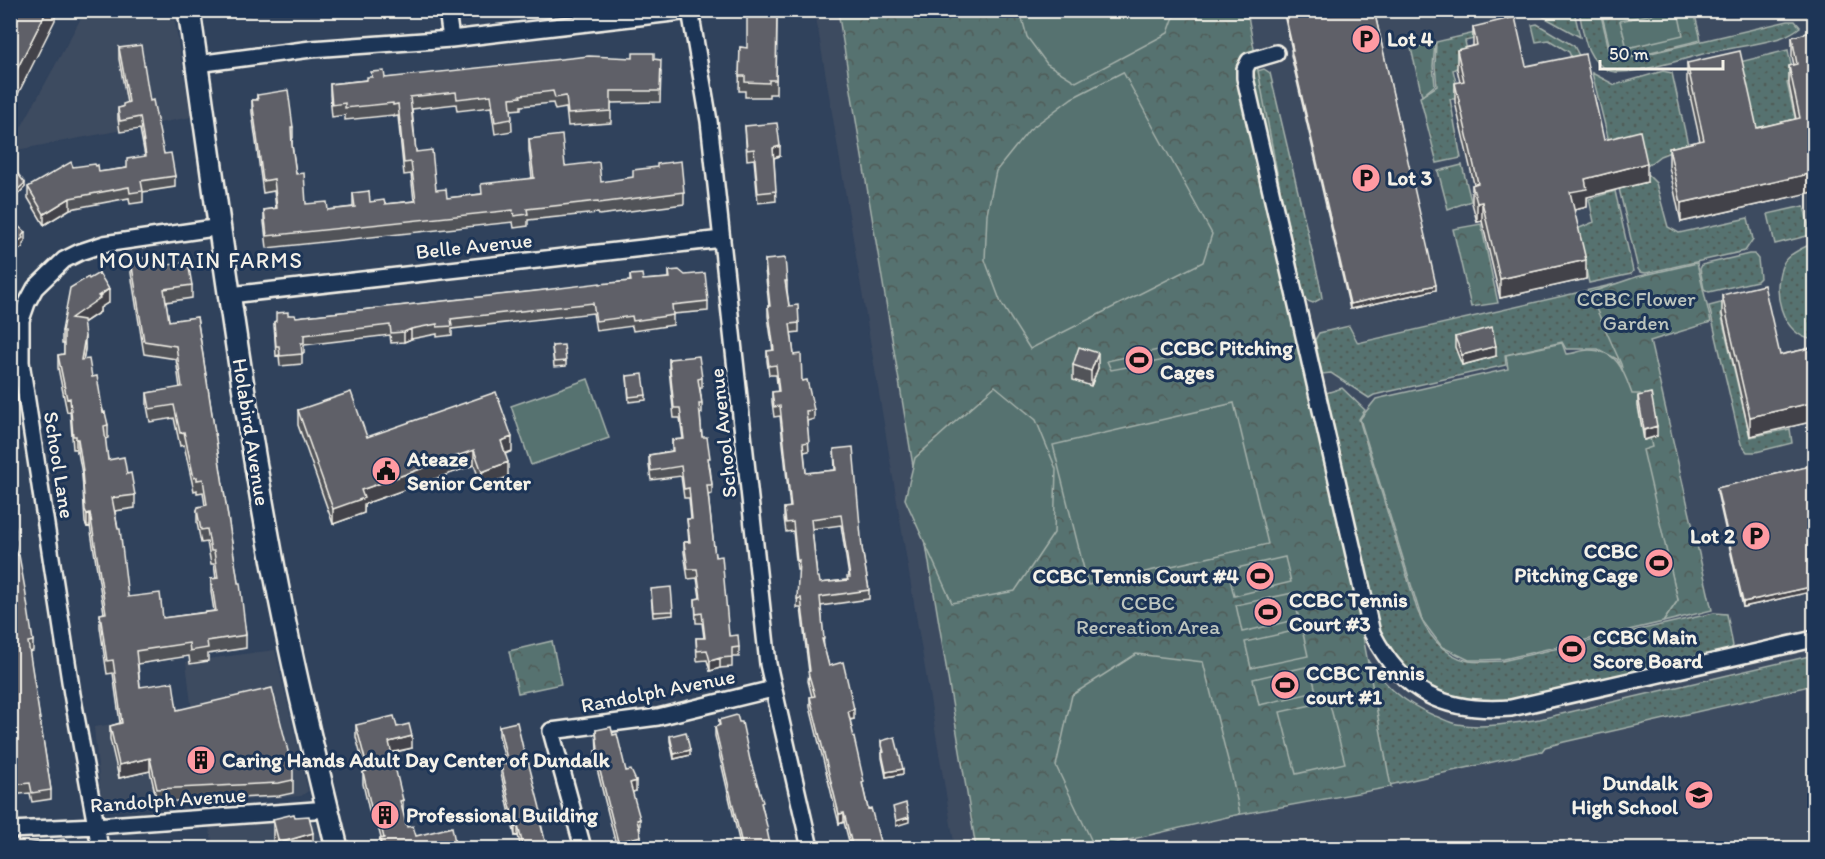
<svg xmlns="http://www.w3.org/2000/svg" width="1825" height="859" viewBox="0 0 1825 859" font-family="Itim,sans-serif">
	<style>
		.built { fill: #3e4b60 }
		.grass { fill: url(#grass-dots); stroke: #a6b2ac; stroke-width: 1.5 }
		.forest { fill: url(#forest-crowns); stroke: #a6b2ac; stroke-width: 1.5 }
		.pitch { fill: #57726f; stroke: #a6b2ac; stroke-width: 1.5 }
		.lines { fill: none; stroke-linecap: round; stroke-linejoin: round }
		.street-casing { stroke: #f4f1e8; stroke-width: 20 }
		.secondary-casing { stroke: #f4f1e8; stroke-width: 26 }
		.street { stroke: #1d3557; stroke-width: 15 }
		.secondary { stroke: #1d3557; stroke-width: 21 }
		.wall { fill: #515359; stroke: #f4f1e8; stroke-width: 1.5; fill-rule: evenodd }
		.shaded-wall { fill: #424349; stroke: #f4f1e8; stroke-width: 1.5 }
		.building { fill: #5e6068; stroke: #f4f1e8; stroke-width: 1.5; fill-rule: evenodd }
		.labels { text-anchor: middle; stroke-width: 6; stroke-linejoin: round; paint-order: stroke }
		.poi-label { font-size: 21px; font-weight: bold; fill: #f4f1e8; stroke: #1d3557; text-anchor: start }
		.street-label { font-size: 21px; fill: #f4f1e8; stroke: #1d3557 }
		.park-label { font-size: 21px; fill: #bdc5be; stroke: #1d3557 }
		.neighbourhood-label { font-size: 22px; letter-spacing: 1.5px; fill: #f4f1e8; stroke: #1d3557 }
	</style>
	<defs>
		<pattern id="grass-dots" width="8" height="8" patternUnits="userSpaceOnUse" patternTransform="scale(1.5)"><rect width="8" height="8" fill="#57726f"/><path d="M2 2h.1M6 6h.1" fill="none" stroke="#4f5b58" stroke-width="1.8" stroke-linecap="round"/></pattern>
		<pattern id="forest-crowns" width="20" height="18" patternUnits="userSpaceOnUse" patternTransform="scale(1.5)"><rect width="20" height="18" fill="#57726f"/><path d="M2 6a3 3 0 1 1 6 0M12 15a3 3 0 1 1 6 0" fill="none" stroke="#4f5b58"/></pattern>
	</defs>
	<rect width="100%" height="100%" fill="#30425c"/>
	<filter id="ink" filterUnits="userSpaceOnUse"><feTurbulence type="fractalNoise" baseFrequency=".0167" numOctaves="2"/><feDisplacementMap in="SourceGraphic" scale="12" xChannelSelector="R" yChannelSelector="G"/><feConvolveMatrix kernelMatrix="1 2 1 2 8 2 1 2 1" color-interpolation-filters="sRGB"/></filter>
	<g filter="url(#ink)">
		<path class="built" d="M85,11H173L191,117L11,151V146Z
			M815,11H1814V848H955Z
			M275,650L308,791L301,796L109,810L104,805L101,798L94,727L192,712L186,662Z
			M309,819L316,824L322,848H214L209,827Z"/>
		<path class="grass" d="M1541,11H1574L1580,37L1542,16Z
			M1579,11H1600L1612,62L1788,21H1795L1800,27C1794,32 1788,35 1780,38C1759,44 1737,47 1716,51C1693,55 1627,79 1608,70C1584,59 1584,33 1579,11Z
			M1537,24L1574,46L1584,65L1575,67L1569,52L1549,40L1536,42L1532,25Z
			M1509,25L1511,30L1465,41L1469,61L1453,70L1460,99H1450L1461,158L1437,163L1420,97L1437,86L1435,66L1436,42Z
			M1788,50L1794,80L1787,83L1799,135L1756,132L1740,62Z
			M1264,69L1270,73L1320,285L1322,298L1313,303L1305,300L1255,80L1257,71Z
			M1663,71L1672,73L1688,145L1660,156L1647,166L1617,174L1592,73L1615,85Z
			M1647,174L1656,183L1668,227L1679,233L1748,218L1753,239L1745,251L1646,273L1640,272L1638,269L1617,180Z
			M1615,191L1633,271L1631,274L1589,283L1577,229L1594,222L1589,199Z
			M1804,206L1811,235L1775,244L1768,214Z
			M1811,244L1814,247V340C1781,336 1770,288 1784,262C1788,254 1803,248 1811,244Z
			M1749,254H1754L1758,259L1760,278L1757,281L1709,292L1704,289L1700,269L1702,265Z
			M1633,280L1632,393L1617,359L1598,349H1566L1562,342L1505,355L1506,365L1374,395L1369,398L1331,373L1322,374L1315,340L1319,333L1349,326L1358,343Z
			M1755,294L1765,295L1768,302L1721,314L1750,437L1790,429L1792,443L1756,452H1747L1741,444L1709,306Z
			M1342,388L1365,410L1359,419L1417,609C1425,632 1443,656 1469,661C1479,663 1492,661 1502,661L1714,613L1727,614L1733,646L1728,653L1494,703L1466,701L1432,689L1404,669L1386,642L1377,621L1326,393Z
			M1363,653C1381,683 1402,702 1435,716C1442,718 1449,723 1457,724C1484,729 1513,723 1540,719L1814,655V685L1564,742L1545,747L1542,751L1358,792Z"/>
		<path class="forest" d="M838,11H1247L1391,787L1054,848H976Z
			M1601,11H1694L1701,40L1613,61Z
			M1435,43L1433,66L1435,85L1422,96L1411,48Z
			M1462,165L1471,201L1448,209L1438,171Z
			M1481,224L1498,303L1471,307L1453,229Z
			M1697,263L1711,322L1650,341L1712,610L1663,622L1678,600L1621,364L1589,293L1636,277Z
			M552,641L561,684L518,693L509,651Z"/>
		<path class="pitch" d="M1020,11V10L1176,11L1168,33L1076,82L1047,64L1027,37Z
			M1667,11H1678L1683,35L1627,48L1620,21Z
			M1123,72L1212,234L1203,262L1030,349L1001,303L985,260L987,214L996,171L1029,130L1072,98Z
			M1562,343L1566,354C1574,354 1581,350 1589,350C1618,350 1624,372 1632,394H1640L1652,447L1643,450L1678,600L1663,622L1504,659L1484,660H1469L1442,647L1422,620L1360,419L1376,399L1508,369L1506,355Z
			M1167,348L1171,359L1111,370L1107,361Z
			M588,379L609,438L531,465L511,406Z
			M995,386L1036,420L1056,469L1054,533L1015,591L952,603L905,499L915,458Z
			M1234,403L1268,544L1088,585L1053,445Z
			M1285,557L1291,582L1234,596L1228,570Z
			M1293,593L1299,619L1242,632L1236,605Z
			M1302,629L1308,656L1251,668L1245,642Z
			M1136,654L1203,662L1231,772L1240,814L1095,848L1056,766L1072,695Z
			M1310,666L1316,692L1259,705L1253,679Z
			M1329,701L1345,763L1296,774L1280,712Z"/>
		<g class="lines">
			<g class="street-casing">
				<path id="street" d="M447,10L451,39
					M690,10L709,121L768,664L810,848
					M1276,53L1249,61L1245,69V78L1372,633C1403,693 1444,713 1511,708L1814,639
					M197,64L311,49L451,39L690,11
					M230,295L722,239
					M10,830L95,826L328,809
					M100,848L72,694L21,362V320L27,303L35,288L64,260L80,252L104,244L221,227
					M583,848L551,731L658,717L773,689"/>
			</g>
			<g class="secondary-casing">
				<path id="secondary" d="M189,10C215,191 238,373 271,552C289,652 313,750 337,848"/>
			</g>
			<use href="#street" class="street"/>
			<use href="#secondary" class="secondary"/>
		</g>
		<path class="wall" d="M246,10H274V11L247,15Z
			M340,10H362L340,13Z
			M777,10L776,94H769V97H745V91H739L740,47L747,48Z
			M1283,10H1374L1436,290L1350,309L1291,55L1292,50Z
			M1473,27L1526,66L1647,182L1587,197V207L1574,210L1586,279L1500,298L1482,221L1477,222L1472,203V185L1474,184L1455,102V83L1460,82L1457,69V50L1473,46Z
			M1815,31V193L1813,192L1681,222L1669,167V148L1700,141L1687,82V63L1757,128L1796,119L1789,85V66L1794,65L1792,56V37Z
			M119,48L150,101L164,154L175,176V187L143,192V202L130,204L129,198L70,209L44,225L28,198V187L73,167L96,166L99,172L127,168L145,156L140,129L120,132L118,119V108L123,107L127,103L119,59Z
			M654,59L661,72L660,102L611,103V123L568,126L566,108L555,110L553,103L521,106V109L511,110L512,131L495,134L491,107L457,111L456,104L412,109L416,152L436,190L447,198L481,194L532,178L529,150V139L565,166L601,182L684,192V204L599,215L598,213L528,220V226L514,228L513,222L267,248L264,222V210L276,209L274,191L263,193L252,112V100H257V95L293,127V138L292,139V145L296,174L306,204L328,210L353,207V193L370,202L385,204L414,201L411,174L404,175L398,116L393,117V115L345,120V115L332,117L330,95V84L385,78Z
			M745,126L780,156L774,158L776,201L758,203L754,159L747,160Z
			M10,172L25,187L16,196L10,189Z
			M131,260L192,285V298L166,302L169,321L197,317L246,635V648L208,654V661L190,664L189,656L138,664L140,687L177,710L293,780V793L279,796L157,802L150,771L119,778L110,739V726L120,723L113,673L107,674L100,627V614L104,613L90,526L87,527L85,523L82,474L78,452H76V449H73L70,411L67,412L58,368V355L64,354V344H62V331L109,302L100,308V312L83,323L85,349L83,360L92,377L108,425V438L105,439L108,460L127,474L135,495V508L115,511L128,597L163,618L214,611L211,592V579H216L214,564H211L207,542L201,543L197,523V510L205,506L203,492L197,493V490L194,491L184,445L180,446L174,418L150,422L147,406V393L180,388L176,359L144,354L131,273Z
			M765,260L787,281V290L789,306L799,323V332L791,333L794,355L802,381L814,410V419L807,421L809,451L804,452L806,473L835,470L834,449L862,548L869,590V599L821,606L824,648L829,666L854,719L850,720L864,792L868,809L882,849H851L844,822L839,824L810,707V697H812L808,681L809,672L801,608H797L799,570H797L793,531L786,532L784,518V508H790L780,416L774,417L772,402V392H778L776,375H769L767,361V351H773L768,316V306H769L765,269ZM841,525L849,577L847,580L820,583L817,577L812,529Z
			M669,271L708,301V311L673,314V325L633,331L632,326L596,331L593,313L452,329V335L437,337V334L411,339L404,342L391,343L390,335L304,345V353H302V364L280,366L279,355L276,356L274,322L288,315L296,317L630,281V275L643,280L669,278Z
			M1722,295L1780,355L1815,347V421L1750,436L1722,314Z
			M1455,337L1496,356L1462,365L1455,347Z
			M552,346L566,361V366L554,367Z
			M669,359L702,378V388H700L702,404V413L700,414L702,437L710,468L712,485V494L708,495L715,557L729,636L739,647V657H732V667L720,668L710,671L707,660L697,661L696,638H704L702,623H696L695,599L700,598L697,578L688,579L684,552V542H689L687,519H691L689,498H684L681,476L651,480L649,465V455L672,451V440L683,439L680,418H674L669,369Z
			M1073,365L1098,368L1091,386L1073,380Z
			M627,376L646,395V400L629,402Z
			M1638,396L1657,436L1644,440L1638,406Z
			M298,410L367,437L512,451L505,454L508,477L482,486L474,465L364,504V513L333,524L298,425Z
			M1815,465V591L1743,607L1717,492V488Z
			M10,497L15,539L13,540L33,641V651L29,652L51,790V799L32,802L30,793L10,795V768L17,767L13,744L10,745V716H12L10,706Z
			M651,594L673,611V615L653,617Z
			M719,720L750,760L763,810L768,839L771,849H741L715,736V727L719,726Z
			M356,725L397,727L412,748L392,753L403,812L407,827L416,836L455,849H380V839L381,838L376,818L371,819L363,784V772L365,771L356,737Z
			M499,726L526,761L547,849H521L518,835L515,836L501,774V765L506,764L499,736Z
			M596,730L613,735L626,771L636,791L632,792L640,829H639L641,846L632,849H617L595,761V751H597Z
			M670,736L690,755L674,759L670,741Z
			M881,741L903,774L886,777L882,758V753H883L881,746Z
			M295,817L313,849H276L273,839V819Z"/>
		<path class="shaded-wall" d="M47,10H55V20L10,110V83Z
			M780,146V156L773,158V148Z
			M1647,163V182L1587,197V207L1570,211V192L1585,179Z
			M1813,173V192L1681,222V203Z
			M25,183V187L16,196V191Z
			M70,198V209L44,225V214Z
			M1482,202V221L1477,222V203Z
			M25,232V242L23,244V247L10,257V247Z
			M1586,260V279L1500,298V279Z
			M1436,285V290L1350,309V304Z
			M109,289V302L100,308V312L71,331V318Z
			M411,329V339L404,342V332Z
			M85,336V349L81,373V360Z
			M1496,346V356L1462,365V355Z
			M1098,353V368L1091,386V371Z
			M1815,402V421L1750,436V417Z
			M1657,426V436L1644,440V430Z
			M512,437V451L501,455V441Z
			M76,439H78V452H76Z
			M474,450V465L364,504V513L333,524V509L361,490Z
			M508,462V477L482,486V472Z
			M90,513V526L87,527V514Z
			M15,530V539L11,540V531Z
			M1815,586V591L1743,607V602Z
			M720,658V668L710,671V661Z
			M854,709V719L848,720V711Z
			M412,736V748L389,753V742Z
			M690,750V755L674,759V754Z
			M150,758V771L119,778V765Z
			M903,769V774L886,777V772Z
			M636,781V791L630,793V783Z
			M403,800V811L400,812V801Z
			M376,806V818L371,819V807Z
			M844,813V822L839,824V814Z
			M542,814V823L539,827V818Z
			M909,817V822L896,826V821Z
			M640,819V829L637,830V820Z
			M518,826V835L515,836V827Z
			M313,833V849H279V843Z
			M641,836V846L632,849H618V842Z
			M455,842V849H432Z"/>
		<path class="building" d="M10,10H47L10,83Z
			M747,10H777L776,80H769V83L745,82V76H739L740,47L747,48Z
			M1284,10H1374L1436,285L1350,304L1291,50H1293Z
			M1515,17L1526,66L1585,54L1604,140L1640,131L1647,163L1585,179L1587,189L1570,192L1586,260L1500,279L1482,202L1477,203L1472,185L1478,183L1455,83L1464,81L1457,50L1477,45L1473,27Z
			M1815,31V174L1813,173L1681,203L1669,148L1704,140L1687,63L1740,51L1757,128L1800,118L1789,66L1797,64L1792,37Z
			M141,45L150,101L153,100L164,154L171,153L175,176L141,181L143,191L130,193L129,187L70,198L44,214L28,187L71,162L73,167L95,164L96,166L98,165L99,172L127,168V159L146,156L140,117L120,121L118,108L123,107V104L129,102L119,48Z
			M633,53H654V59L661,60L660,91H611V111L568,114L566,96L555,98L553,91L520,95L521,97L510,98L512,119L495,122L491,95L457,99L456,92L410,97L416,152L432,150L436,190L446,189L447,198L482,194L481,184L534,178L529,139L562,135L565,166L599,162L601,182L633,177V170L657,167V164L681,161L684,192L599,203L598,201L527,209L528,214L514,216L513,210L267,236L264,210L277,208L274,179L263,181L252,100H258L257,95L288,90L293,127H291L292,145L296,174L304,173L306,204L327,202L328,210L355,207L353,193L369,191L370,202L384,200L385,204L416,201L411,162L404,163L398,104L393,105V103L345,108V103L332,105L330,84L367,80V77H372L371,72L384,71L385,78L589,56L633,58Z
			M777,123L780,146L773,148L776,191L758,193L754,149L747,150L745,126Z
			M14,169L25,183L16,191L10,185V172Z
			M11,220L25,232L22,236L23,238L10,247Z
			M154,256L155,267L188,262L192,285L164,289L169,321L197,317L237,575L238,583H240L246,635L207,641L208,648L190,651L189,643L136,651L140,687L173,682L177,710L272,688L293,771V780L279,783L157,789L150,758L119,765L110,726L122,723L113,660L107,661L100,614L106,613L90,513L87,514L85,510L82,471H83L78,439H76V436H73L70,398L67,399L58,355L64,354V331H62L70,288L88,277L89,279L99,273L109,289L98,296L100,298L71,318L83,320L85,336L81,360L89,359L92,377L97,376L103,413L105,412L108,425L104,426L108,460L124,457L127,474L131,473L135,495L112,498L118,529H120L128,597L160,593L163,618L216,611L211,579L218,578L214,551H211L207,529L201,530L197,510L198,507L207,505L203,479L197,480V477L194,478L184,432L180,433L174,405L150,409L147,393L182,387L176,346L144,341L131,260Z
			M785,258L787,281H785L789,306L798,305L799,323L790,324L794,355L801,354L802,381L807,380L814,410L806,411L809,442L803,443L806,473L836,470L834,449L853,447L862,548L869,590L820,597L824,639H822L829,666L843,662L854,709L848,711L864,782L862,783L868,809L871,808L882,849H853L844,813L839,814L810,697L815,696L808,672L810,671L801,598L797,599L799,560L797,561L793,522L786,523L784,508L791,507L780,406L774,407L772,392L779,391L776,365L769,366L767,351L774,350L768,306H770L765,260ZM841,515L850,577H847L848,580L820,583L819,577H817L811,519Z
			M679,270L685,275L705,273L708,301L672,305L673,315L633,321L632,316L596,321L593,303L451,319L452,326L437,327V324L411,329L404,332L391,333L390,325L304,335V343H301L302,354L280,356L279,346H276L274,322L276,321V313L288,312V315H295L296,317L536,291L600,283V284L631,281L630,275L642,274L643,280L670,278L669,271Z
			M1764,285L1780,355L1815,347V402L1750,417L1722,295Z
			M1492,327L1496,346L1462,355L1455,337Z
			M564,345L566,361L554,362L552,346Z
			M1079,347L1098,353L1091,371L1073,365Z
			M699,356L702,378L698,379L702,404H699L702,437H707L710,458H708L712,485H707L715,557L722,556L729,636L738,635L739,647L732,648V657L720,658L710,661L707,650L697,651L696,638H705L702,613L696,614L695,599L701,598L697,569H688L684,542H690L687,519H692L689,488L684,489L681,466L651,471L649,455L673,451L672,440L684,439L680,408H674L669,359Z
			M643,374L646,395L629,397L627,376Z
			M351,392L367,437L496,392L512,437L501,441L508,462L482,472L474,450L361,490L364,498L333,509L298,410Z
			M1651,393L1657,426L1644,430L1638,396Z
			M1815,465V586L1743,602L1717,488Z
			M10,497L15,530L11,531L17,555H19L25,589L33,641L28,642L51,790L32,793L30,783L10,785V768L18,767L13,735H10V716H13L10,697Z
			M671,587L673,611L653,612L651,589Z
			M737,715L739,722H742L750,760L763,802L761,803L768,830H767L771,849H743L715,727L720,725L719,720Z
			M394,716L397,727L409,724L412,736L389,742L403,800L400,801L407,827L413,826L416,836L452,827L455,842L432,849H382L380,839L384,838L376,806L371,807L363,772L367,771L366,763L356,725Z
			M517,722L526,761H528L540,808L542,814L539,818L547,849H524L518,826L515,827L501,765L508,763L499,726Z
			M611,727L613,735L617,734L626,771L631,770L636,781L630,783L640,819L637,820L641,836L618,842L595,751L598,750L596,730Z
			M686,732L690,750L674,754L670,736Z
			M895,737L903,769L886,772L882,753L884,752L881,741Z
			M906,803L909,817L896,821L893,807Z
			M294,814L295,817L309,816L313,833L279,843L273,819Z
			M64,839L66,849H30V844Z
			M157,842L158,849H133V847Z"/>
	</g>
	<defs>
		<g id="parking-disc" transform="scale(1.5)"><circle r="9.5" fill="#ff9aa2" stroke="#1d3557"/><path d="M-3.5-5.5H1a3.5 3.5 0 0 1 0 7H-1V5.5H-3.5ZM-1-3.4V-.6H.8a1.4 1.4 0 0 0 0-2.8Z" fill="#111"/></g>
		<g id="stadium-disc" transform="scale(1.5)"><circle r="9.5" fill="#ff9aa2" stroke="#1d3557"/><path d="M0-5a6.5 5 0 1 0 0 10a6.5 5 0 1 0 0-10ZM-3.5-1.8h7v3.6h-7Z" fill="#111"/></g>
		<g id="civic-disc" transform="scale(1.5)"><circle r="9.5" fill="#ff9aa2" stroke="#1d3557"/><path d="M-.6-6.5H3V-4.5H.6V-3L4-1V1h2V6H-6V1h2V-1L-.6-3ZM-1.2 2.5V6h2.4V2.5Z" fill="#111"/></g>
		<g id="building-disc" transform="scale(1.5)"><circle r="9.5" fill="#ff9aa2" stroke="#1d3557"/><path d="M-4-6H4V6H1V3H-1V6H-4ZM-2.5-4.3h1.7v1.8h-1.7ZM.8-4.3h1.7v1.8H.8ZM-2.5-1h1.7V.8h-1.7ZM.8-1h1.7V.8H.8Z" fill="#111"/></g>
		<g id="school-disc" transform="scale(1.5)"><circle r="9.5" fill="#ff9aa2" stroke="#1d3557"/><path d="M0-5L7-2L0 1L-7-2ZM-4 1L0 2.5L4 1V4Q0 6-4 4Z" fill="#111"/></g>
	</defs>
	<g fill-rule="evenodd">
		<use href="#parking-disc" x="1366" y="39"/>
		<use href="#parking-disc" x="1366" y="178"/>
		<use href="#stadium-disc" x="1139" y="360"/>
		<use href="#civic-disc" x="386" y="471"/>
		<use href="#parking-disc" x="1756" y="536"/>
		<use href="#stadium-disc" x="1659" y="563"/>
		<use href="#stadium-disc" x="1260" y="576"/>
		<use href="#stadium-disc" x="1268" y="612"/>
		<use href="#stadium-disc" x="1572" y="649"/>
		<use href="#stadium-disc" x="1285" y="685"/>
		<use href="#building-disc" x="201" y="760"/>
		<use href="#school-disc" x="1699" y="795"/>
		<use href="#building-disc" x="385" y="815"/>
	</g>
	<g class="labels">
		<g class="poi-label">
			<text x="1387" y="46">Lot 4</text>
			<text x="1387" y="185">Lot 3</text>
			<text x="1160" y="355">CCBC Pitching<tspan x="1160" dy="24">Cages</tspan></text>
			<text x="407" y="466">Ateaze<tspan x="407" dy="24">Senior Center</tspan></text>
			<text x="1735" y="543" text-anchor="end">Lot 2</text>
			<text x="1638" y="558" text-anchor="end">CCBC<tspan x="1638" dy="24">Pitching Cage</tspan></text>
			<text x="1239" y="583" text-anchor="end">CCBC Tennis Court #4</text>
			<text x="1289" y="607">CCBC Tennis<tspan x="1289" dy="24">Court #3</tspan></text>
			<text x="1593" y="644">CCBC Main<tspan x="1593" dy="24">Score Board</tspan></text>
			<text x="1306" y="680">CCBC Tennis<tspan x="1306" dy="24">court #1</tspan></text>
			<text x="222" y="767">Caring Hands Adult Day Center of Dundalk</text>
			<text x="1678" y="790" text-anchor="end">Dundalk<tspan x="1678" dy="24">High School</tspan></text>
			<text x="406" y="822">Professional Building</text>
		</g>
		<g class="street-label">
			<text transform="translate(474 246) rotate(-6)" y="7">Belle Avenue</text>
			<text transform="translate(251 432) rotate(81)" y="7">Holabird Avenue</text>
			<text transform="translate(723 433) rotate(-96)" y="7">School Avenue</text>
			<text transform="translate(59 465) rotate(81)" y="7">School Lane</text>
			<text transform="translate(658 691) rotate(-11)" y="7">Randolph Avenue</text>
			<text transform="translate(168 800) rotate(-4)" y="7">Randolph Avenue</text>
		</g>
		<g class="park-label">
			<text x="1636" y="306">CCBC Flower<tspan x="1636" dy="24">Garden</tspan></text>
			<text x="1148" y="610">CCBC<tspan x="1148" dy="24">Recreation Area</tspan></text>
		</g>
		<g class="neighbourhood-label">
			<text x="201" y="268">MOUNTAIN FARMS</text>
		</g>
	</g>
	<rect width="1825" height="859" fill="none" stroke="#1d3557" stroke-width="36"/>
	<rect x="18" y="18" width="1789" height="823" fill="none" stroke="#f4f1e8" stroke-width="2" filter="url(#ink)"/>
	<path d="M1600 60v9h123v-9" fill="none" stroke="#f4f1e8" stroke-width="3"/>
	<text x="1609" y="60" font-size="18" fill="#f4f1e8" stroke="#1d3557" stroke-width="4.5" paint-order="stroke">50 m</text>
</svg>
